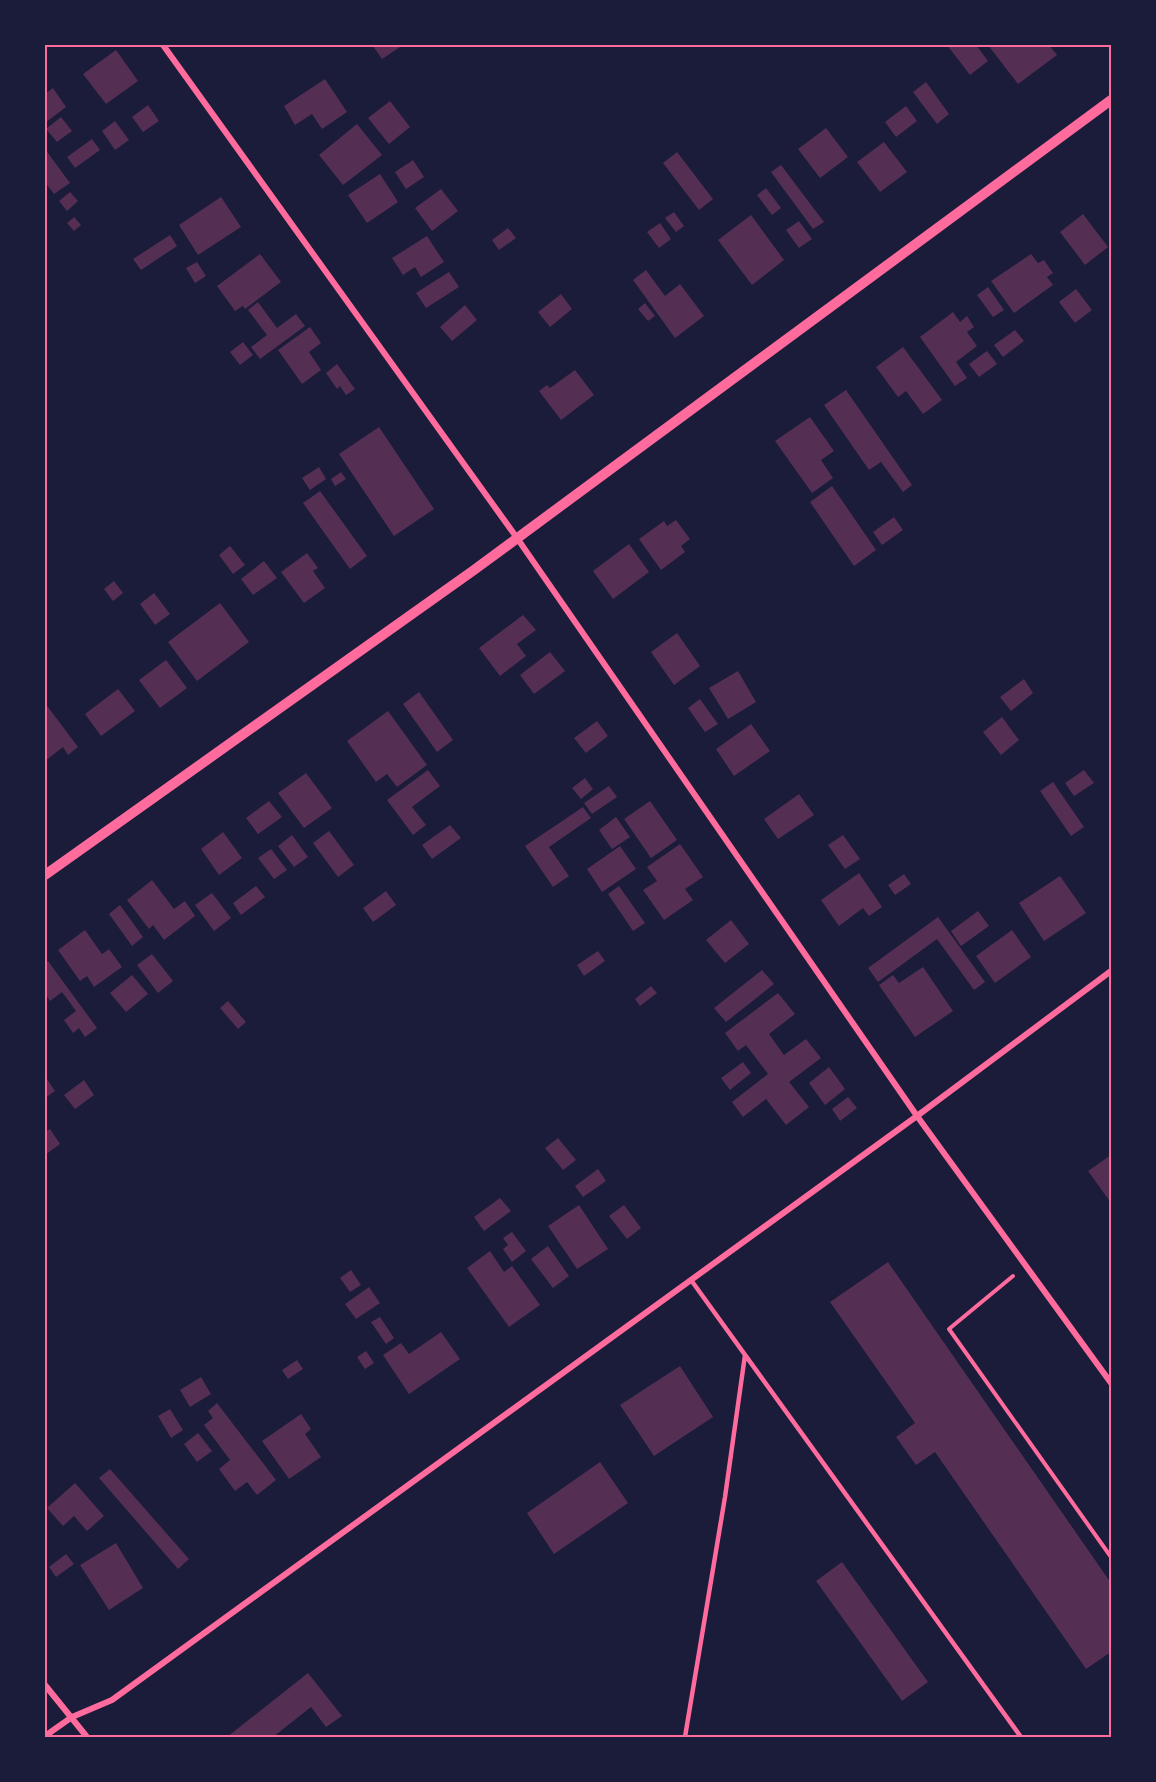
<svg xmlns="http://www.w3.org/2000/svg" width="1156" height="1782" viewBox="0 0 1156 1782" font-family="Ubuntu,sans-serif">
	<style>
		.building { fill: #542f53 }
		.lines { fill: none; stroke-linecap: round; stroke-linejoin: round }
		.path { stroke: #ff6b9d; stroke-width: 4 }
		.service { stroke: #ff6b9d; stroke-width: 4.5 }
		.minor { stroke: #ff6b9d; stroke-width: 6 }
		.tertiary { stroke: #ff6b9d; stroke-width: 10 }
		.neatline { fill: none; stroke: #ff6b9d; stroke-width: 2 }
	</style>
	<rect width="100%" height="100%" fill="#1b1b3a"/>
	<path class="building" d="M374,45H403L382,59L373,46Z
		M947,45H976L988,61L970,75Z
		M988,45H1049L1057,55L1018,84Z
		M116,50L138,81L106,104L83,74Z
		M325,79L347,112L322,129L312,114L295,125L284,106Z
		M926,82L949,114L937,124L913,92Z
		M53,88L66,107L45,123V94Z
		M390,101L410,127L389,144L368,118Z
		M148,105L159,121L143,132L132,117Z
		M906,106L917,121L896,137L885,122Z
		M61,117L72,131L57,142L46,129Z
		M115,121L129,140L115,150L102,131Z
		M357,124L382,155L343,185L319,155Z
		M826,128L848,157L820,178L798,149Z
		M92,139L100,150L75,168L67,157Z
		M884,142L907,172L880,192L857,162Z
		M45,149L70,183L54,194L45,182Z
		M677,152L713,199L699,210L663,163Z
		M413,160L424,177L406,189L395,172Z
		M781,165L824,222L813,229L771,172Z
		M380,174L398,202L367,223L348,195Z
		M766,188L781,208L772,215L757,195Z
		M441,189L458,211L432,231L415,208Z
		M70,192L78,201L67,211L59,201Z
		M221,197L241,227L198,255L179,225Z
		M674,212L684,226L676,232L665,218Z
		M1083,214L1108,247L1085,265L1060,232Z
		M751,215L784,260L752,285L718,240Z
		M74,217L81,225L74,231L67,223Z
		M799,221L812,239L799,248L786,230Z
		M660,223L671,239L659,248L647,232Z
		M508,228L516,238L499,250L492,240Z
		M170,235L177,246L141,270L133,259Z
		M427,236L444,262L421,277L415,267L403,275L392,258Z
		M260,254L281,282L245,309L243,306L235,311L217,286Z
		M1031,254L1038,263L1044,260L1053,273L1047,277L1053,285L1014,313L991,281Z
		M197,262L206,276L195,283L186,268Z
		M646,270L665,296L680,284L704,316L675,338L633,280Z
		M449,272L459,287L426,308L416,293Z
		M988,287L1004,310L993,317L977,295Z
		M1076,289L1092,310L1075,323L1059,302Z
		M561,294L572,309L550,327L538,312Z
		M258,302L277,328L296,314L305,326L260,359L251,347L267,335L248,310Z
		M645,303L655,316L648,321L638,309Z
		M465,305L477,320L452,341L440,327Z
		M953,312L960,322L967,316L974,327L967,332L977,346L956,362L967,378L955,386L920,337Z
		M310,327L321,343L309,352L321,370L302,384L278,350Z
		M1015,330L1024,341L1003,357L994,345Z
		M243,342L253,355L240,365L230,352Z
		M903,347L942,400L923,414L906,391L898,397L876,367Z
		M987,351L997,364L979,377L969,364Z
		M337,364L355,389L346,395L340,386L337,389L326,373Z
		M575,370L594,395L561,420L539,391L547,385L550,388Z
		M846,390L912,485L903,492L881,462L869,470L824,405Z
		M810,417L834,451L821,460L833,478L812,493L775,441Z
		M379,427L434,509L394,536L339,454Z
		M319,467L326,479L310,490L302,478Z
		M341,472L346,479L335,486L331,479Z
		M832,486L876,550L854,566L810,502Z
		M320,491L367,556L350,569L303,503Z
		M894,517L903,530L882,545L873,532Z
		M676,520L690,539L681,546L685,552L661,570L639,539L664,521L667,526Z
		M629,544L649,572L613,599L593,571Z
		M230,546L245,565L233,574L219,555Z
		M307,553L318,568L313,571L325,588L304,603L281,572Z
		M264,561L277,578L253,595L241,579Z
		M114,581L123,593L113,601L104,589Z
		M154,593L170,614L155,625L140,604Z
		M220,603L249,642L197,681L168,642Z
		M523,615L536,630L517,644L526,656L500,676L479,648Z
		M677,633L700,666L674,685L651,652Z
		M550,652L565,671L534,694L520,675Z
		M166,660L187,688L160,708L139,680Z
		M738,671L756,702L728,719L709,688Z
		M1024,679L1033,693L1011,711L1000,697Z
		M118,689L135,711L101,736L85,714Z
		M419,692L453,740L437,752L403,704Z
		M700,699L718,724L705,732L688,708Z
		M45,703L78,747L68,755L63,747L45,761Z
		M388,711L427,765L397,787L387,774L376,782L347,741Z
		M1002,717L1019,740L1001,755L983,732Z
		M597,721L608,736L586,753L574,738Z
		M751,724L770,751L734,776L716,749Z
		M428,770L440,786L412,807L426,825L413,835L387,800Z
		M1084,770L1094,783L1074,796L1065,783Z
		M306,773L332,808L304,828L278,793Z
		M585,778L593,789L581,799L572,788Z
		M1053,782L1084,827L1071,836L1040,791Z
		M609,786L617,797L592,814L584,803Z
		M799,794L814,815L778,839L764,819Z
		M269,801L282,817L258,834L246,818Z
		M650,801L677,840L651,858L624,819Z
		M583,807L591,818L549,847L569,876L553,887L525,846Z
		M616,817L630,837L612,849L599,830Z
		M450,825L461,838L432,859L422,845Z
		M329,831L354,865L338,877L313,843Z
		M223,832L242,858L219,875L201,849Z
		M292,835L308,857L294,867L278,846Z
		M843,835L860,859L845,869L828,845Z
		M680,844L703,877L685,889L693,900L664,920L643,890L657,881L647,867Z
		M620,846L636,869L602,892L587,869Z
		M271,849L287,870L274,879L258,858Z
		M859,873L882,907L869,916L863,908L839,926L821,900Z
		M904,874L911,884L895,895L888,885Z
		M1060,876L1086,913L1044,941L1019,903Z
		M152,880L174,909L185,901L195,916L164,940L153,925L149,929L127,900Z
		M256,886L265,897L241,915L233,903Z
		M619,886L645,923L633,931L608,894Z
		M386,891L396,905L373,922L363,908Z
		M212,893L231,918L214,931L195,905Z
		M120,905L143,937L132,946L109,914Z
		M978,911L989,926L961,946L951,931Z
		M938,917L985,982L974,990L937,939L878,982L868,968Z
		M731,920L749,944L725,963L706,940Z
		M85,930L102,954L109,949L122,967L94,987L87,976L80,981L58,950Z
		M1012,930L1031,957L995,983L976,956Z
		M598,951L605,961L584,976L577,965Z
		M152,954L173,981L158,993L137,965Z
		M48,961L97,1028L85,1037L79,1028L73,1033L64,1020L76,1011L62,992L50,1001L45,993V964Z
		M923,967L953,1011L915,1037L879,985L893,975L899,983Z
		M762,970L774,984L726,1022L714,1008Z
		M132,975L148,994L126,1012L110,993Z
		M651,986L657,993L640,1006L635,999Z
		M778,993L795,1014L769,1034L784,1055L806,1039L821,1058L789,1082L809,1107L786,1125L766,1099L743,1117L732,1102L768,1074L746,1045L738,1051L725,1033Z
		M228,1001L246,1022L238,1029L220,1008Z
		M743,1062L751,1073L730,1090L721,1078Z
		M829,1067L845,1089L825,1105L809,1083Z
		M45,1076L55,1091L45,1098Z
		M84,1080L94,1095L75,1109L64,1095Z
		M848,1097L857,1108L840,1121L832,1109Z
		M50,1129L60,1144L45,1155V1132Z
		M558,1138L576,1160L563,1170L545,1148Z
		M1111,1155V1203L1088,1171Z
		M598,1169L606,1181L583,1197L575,1186Z
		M500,1198L511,1211L484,1231L474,1217Z
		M579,1205L608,1249L577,1269L548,1226Z
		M624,1205L641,1228L627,1239L609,1216Z
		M512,1232L526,1251L512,1262L503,1249L508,1245L503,1238Z
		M548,1246L569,1276L553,1288L531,1259Z
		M490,1251L504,1272L512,1266L540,1305L509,1327L467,1268Z
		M888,1262L1111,1583V1652L1086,1669L935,1452L916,1465L896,1437L915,1423L830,1302Z
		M351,1270L361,1285L350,1292L340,1278Z
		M369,1287L380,1303L356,1319L345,1304Z
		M380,1317L394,1338L386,1344L371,1322Z
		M441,1332L460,1359L409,1394L383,1355L401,1343L409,1354Z
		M366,1351L374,1363L365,1369L357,1357Z
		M297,1360L303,1369L288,1379L282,1370Z
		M680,1366L713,1417L654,1456L620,1405Z
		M201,1377L211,1394L190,1407L180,1390Z
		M217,1403L276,1480L257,1495L247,1482L235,1491L219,1469L230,1460L204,1425L213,1418L208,1411Z
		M170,1409L183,1430L171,1438L158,1416Z
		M301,1414L311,1429L305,1434L321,1457L289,1479L262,1441Z
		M198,1433L212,1451L197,1462L184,1444Z
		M600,1462L628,1503L554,1554L527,1513Z
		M110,1469L189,1559L178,1569L99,1478Z
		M75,1483L104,1516L87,1531L74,1516L63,1526L47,1508Z
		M116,1543L143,1588L109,1610L80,1565Z
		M66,1554L74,1564L56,1577L49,1567Z
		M842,1562L928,1682L902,1701L816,1581Z
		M308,1673L342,1716L326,1727L311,1707L273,1737H227Z"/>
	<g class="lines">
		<path class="path" d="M1013,1276L949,1329L1111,1557"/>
		<path class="service" d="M691,1280L1021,1737
			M685,1737L725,1497L745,1355"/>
		<path class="minor" d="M163,45L517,538L917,1116L1111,1383
			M45,1685L87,1737
			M45,1736L72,1717L112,1700L917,1116L1111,971"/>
		<path class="tertiary" d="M45,875L474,570L1111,100"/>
	</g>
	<rect width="1156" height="1782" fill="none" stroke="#1b1b3a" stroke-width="93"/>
	<rect x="46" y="46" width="1064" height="1690" class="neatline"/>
</svg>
